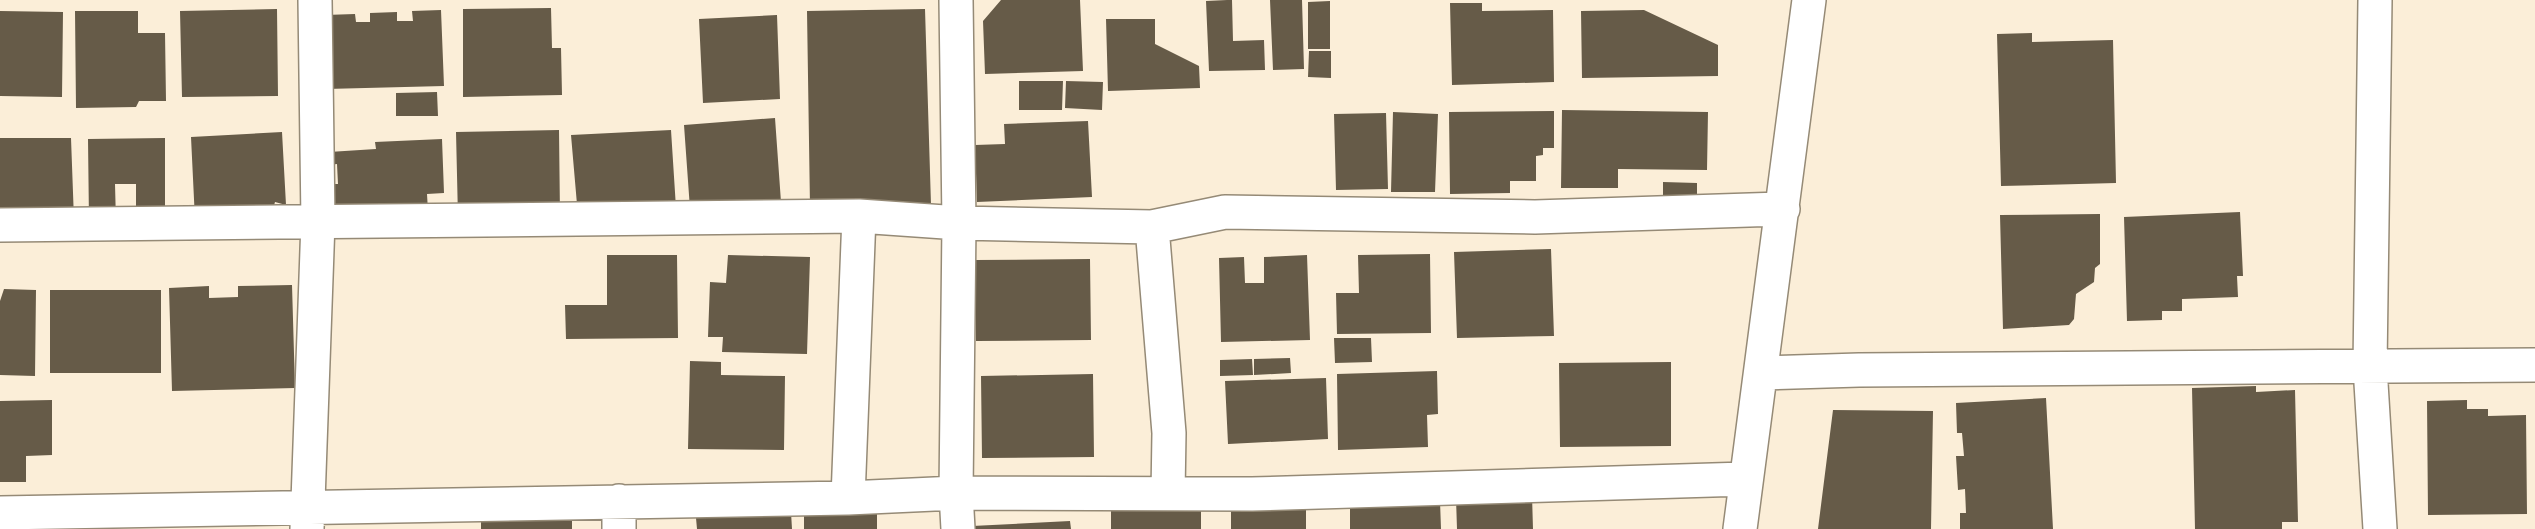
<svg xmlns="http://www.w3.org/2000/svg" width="2535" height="529" viewBox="0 0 2535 529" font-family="'Noto Sans',sans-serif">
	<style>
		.building { fill: #665b48 }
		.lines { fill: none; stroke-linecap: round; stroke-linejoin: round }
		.minor-casing { stroke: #958a76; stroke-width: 36 }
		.minor { stroke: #fff; stroke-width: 33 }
	</style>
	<rect width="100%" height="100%" fill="#fbeed8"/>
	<path class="building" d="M1001,0H1080L1083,71L985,74L983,21Z
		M1227,0H1232L1233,41L1264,40L1265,70L1209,71L1206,1Z
		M1270,0H1302L1304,69L1273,70Z
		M1330,1V49H1308V2Z
		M1450,3H1482V11L1553,10L1554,82L1452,85Z
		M551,8L552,48H561L562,95L463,97V9Z
		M277,9L278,96L182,97L180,11Z
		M925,9L931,205L810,207L807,11Z
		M441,10L444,86L326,89L325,15L355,14L356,22H370V13L397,12V21H413L412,11Z
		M1644,10L1718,45V76L1582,78L1581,11Z
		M0,11L63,12L62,97L0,96Z
		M75,11H138V33H165L166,101H139L136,107L76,108Z
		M777,15L780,99L703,103L699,19Z
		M1106,19H1155V44L1199,66L1200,88L1108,91Z
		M2032,33V42L2113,40L2116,183L2001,186L1997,34Z
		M1309,51H1331V78L1308,77Z
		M1019,81H1063L1062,110H1019Z
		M1066,81L1103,82L1102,110L1065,108Z
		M437,92L438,116H396V93Z
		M1562,110L1708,112L1707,170L1618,169V188H1561Z
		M1554,111V148H1543V155L1536,156V181H1510V193L1450,194L1449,112Z
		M1393,112L1438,114L1435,192H1391Z
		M1386,113L1388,189L1336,190L1334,114Z
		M775,118L781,202L690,209L684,125Z
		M1088,121L1092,197L977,202L975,145L1005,144L1004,124Z
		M559,130L560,216L458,218L456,132Z
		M671,130L676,208L578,216L571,135Z
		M282,132L286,205L275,202L273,209L195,220L191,137Z
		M0,138H71L74,220H0Z
		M165,138V217L136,218V184H115L116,222H89L88,139Z
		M442,139L444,193L427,194L428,211L332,217L330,184H338L337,164L329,165V152L376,149L375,142Z
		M1663,182L1697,183V201H1663Z
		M2240,212L2243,276H2237L2238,297L2182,299V311H2162V320L2127,321L2124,217Z
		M2100,214V264L2095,268L2094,282L2076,294L2074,319L2069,325L2003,329L2000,215Z
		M1551,249L1554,336L1457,338L1454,252Z
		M1430,254L1431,333L1337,334L1336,293H1359L1358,255Z
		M607,255H677L678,338L566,339L565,305H607Z
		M728,255L810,257L807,354L722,352L723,337H708L710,282L726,283Z
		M1307,255L1310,340L1221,342L1219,258L1244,257L1245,283H1264V257Z
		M1090,259L1091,340L976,341L975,260Z
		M292,285L295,388L172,391L169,288L209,286V298L238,297V286Z
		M4,289L36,290L35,376L0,375V301Z
		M50,290H161V373H50Z
		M1334,338H1371L1372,362L1335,363Z
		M1290,358L1291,373L1254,375V359Z
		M1252,359L1253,375L1220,376V360Z
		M690,361L721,362V375L785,376L784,450L688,449Z
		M1671,362V446L1560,447L1559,363Z
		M1437,371L1438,414L1427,415L1428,447L1338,450L1337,374Z
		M1093,374L1094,457L982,458L981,376Z
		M1326,378L1328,439L1228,444L1225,381Z
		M2256,386V392L2295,390L2298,522H2282V529H2195L2192,388Z
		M2046,398L2053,529H1960V513H1966L1965,489L1958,490L1956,456H1964L1962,433H1957L1956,403Z
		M52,400V455L26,456V482H0V401Z
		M2467,400V409H2488V416L2526,415L2527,514L2428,515L2427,401Z
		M1833,410L1933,411L1931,529H1818Z
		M1532,495L1533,529H1457L1456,498Z
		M1440,501L1441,529H1350V503Z
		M1201,505V529H1111V507Z
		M1306,505V529H1231V507Z
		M791,512L792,529H697L696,518Z
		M804,512H877V529H804Z
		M481,515H572V529H481Z
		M1070,521L1071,529H972V526Z"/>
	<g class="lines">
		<g class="minor-casing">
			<path id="minor" d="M956,0L959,223L956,493L958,529
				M2375,0L2370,367L2380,529
				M0,225L859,216L959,223L1152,227L1225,212L1535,217L1783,209
				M1152,227L1169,433L1168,493
				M1762,373L1859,370L2535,365
				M848,498L859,216
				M619,501V529
				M0,513L848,498L956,493L1252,494L1745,479
				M307,529L318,222L315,0
				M1740,529L1809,0"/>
		</g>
		<use href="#minor" class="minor"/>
	</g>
</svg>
